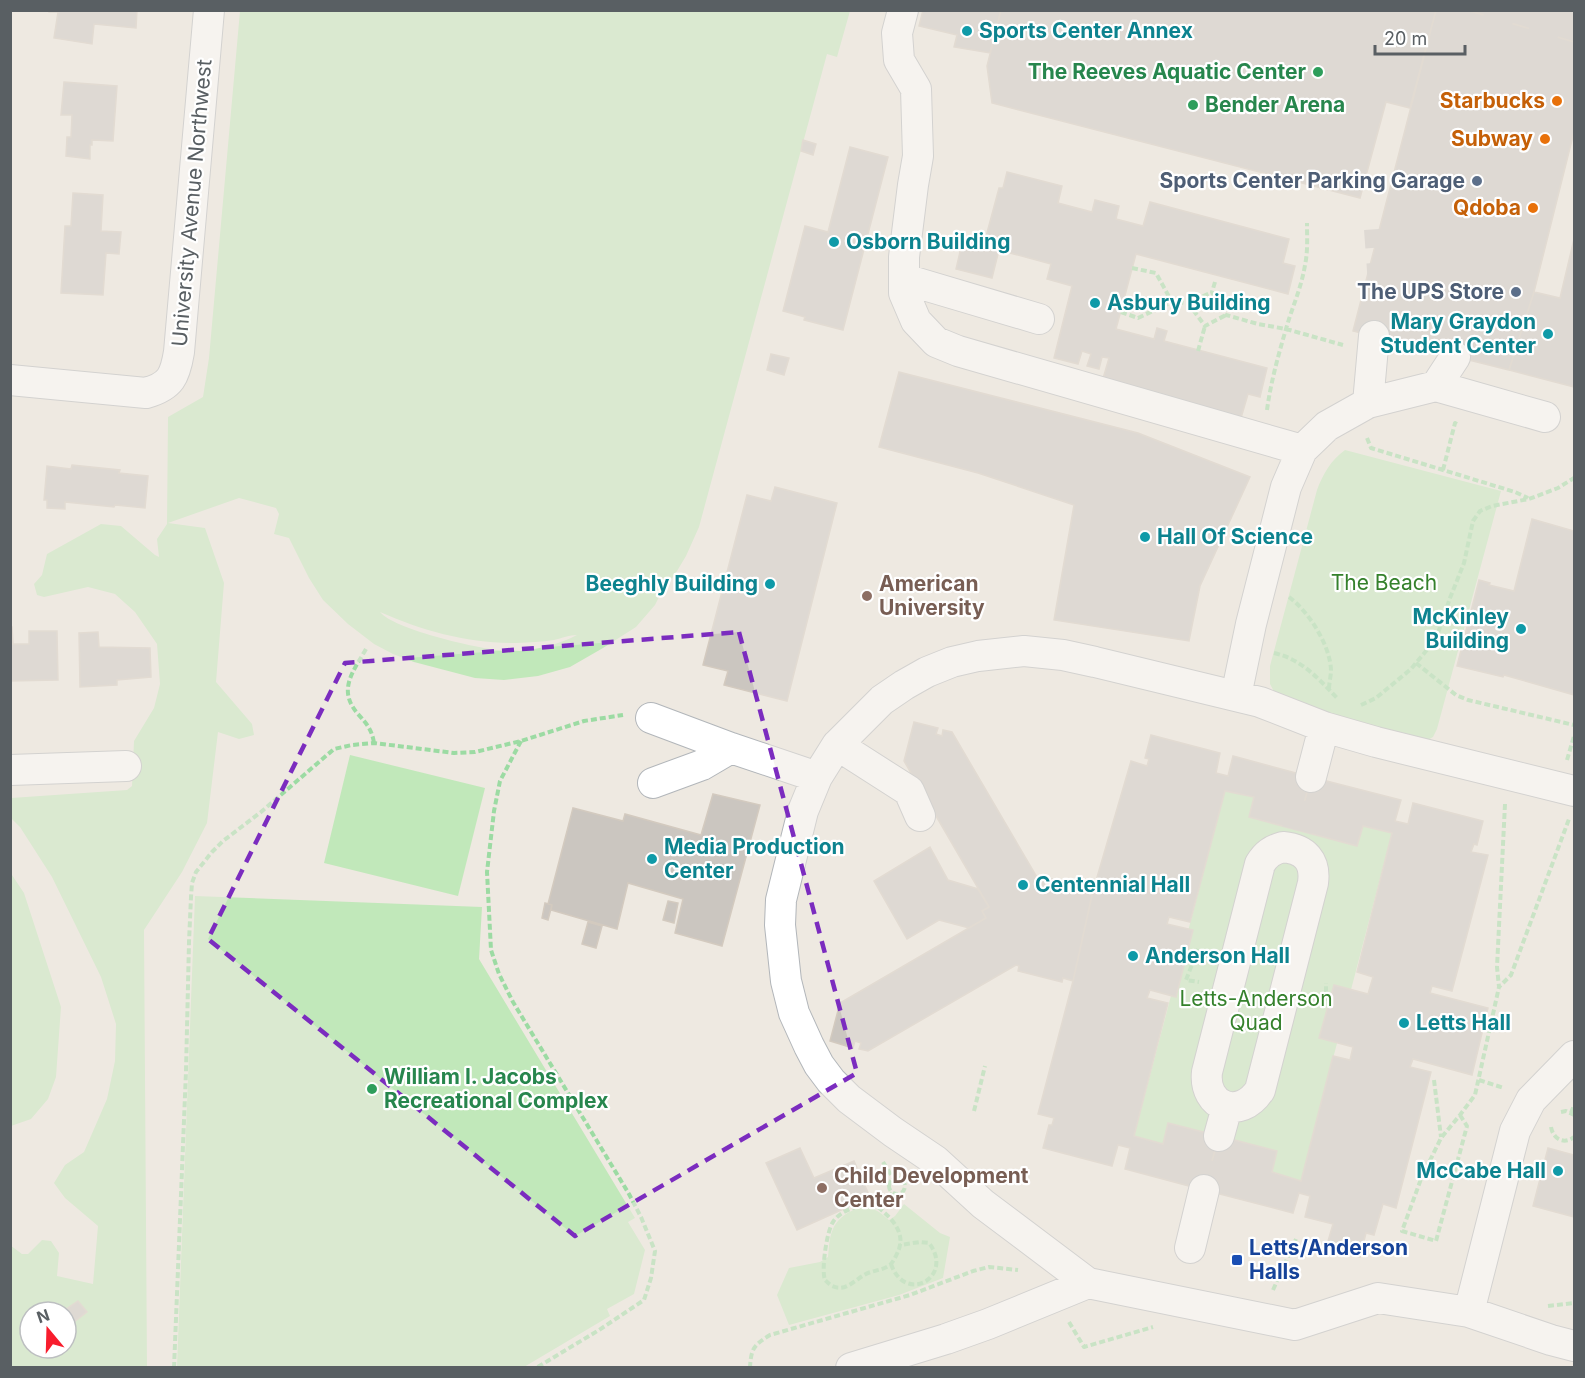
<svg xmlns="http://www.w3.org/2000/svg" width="1585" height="1378" viewBox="0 0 1585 1378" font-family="Inter,sans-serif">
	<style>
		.green { fill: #c1e8ba; fill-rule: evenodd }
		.building { fill: #cbc6c0; stroke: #d3cabf; stroke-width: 1.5 }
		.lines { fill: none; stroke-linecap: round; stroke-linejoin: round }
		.minor-tunnel { stroke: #c9c6c2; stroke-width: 30; stroke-dasharray: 30 15; stroke-linecap: butt }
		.minor-casing { stroke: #b2b6ba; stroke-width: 32 }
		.path { stroke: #9cdba3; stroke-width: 4; stroke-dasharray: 6 3; stroke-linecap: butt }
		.minor { stroke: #fff; stroke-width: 30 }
		.marked { fill: none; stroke: #7b2cbf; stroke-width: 4.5; stroke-dasharray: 12 8; stroke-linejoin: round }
		.culture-dot { fill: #0f9aa8; stroke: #fff; stroke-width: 2 }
		.leisure-dot { fill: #2e9e5b; stroke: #fff; stroke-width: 2 }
		.food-dot { fill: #e8710a; stroke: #fff; stroke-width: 2 }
		.service-dot { fill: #5c6f8a; stroke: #fff; stroke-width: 2 }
		.education-dot { fill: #8d6e63; stroke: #fff; stroke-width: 2 }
		.transit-dot { fill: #1a4fb4; stroke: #fff; stroke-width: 2 }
		.labels { text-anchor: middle; stroke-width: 4.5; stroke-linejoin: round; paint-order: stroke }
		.culture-label { font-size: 21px; font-weight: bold; fill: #0d838f; stroke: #fff; text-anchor: start }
		.leisure-label { font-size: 21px; font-weight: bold; fill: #27864d; stroke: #fff; text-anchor: start }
		.food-label { font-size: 21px; font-weight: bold; fill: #c56008; stroke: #fff; text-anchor: end }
		.service-label { font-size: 21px; font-weight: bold; fill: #4e5e75; stroke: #fff; text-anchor: end }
		.street-label { font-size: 21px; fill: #595f63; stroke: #fff }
		.park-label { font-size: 21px; fill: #35812c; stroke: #fff }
		.education-label { font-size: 21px; font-weight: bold; fill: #785e54; stroke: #fff; text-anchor: start }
		.transit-label { font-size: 21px; font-weight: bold; fill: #164399; stroke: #fff; text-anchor: start }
	</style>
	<rect width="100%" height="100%" fill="#eee9e1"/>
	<path class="green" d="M240,11H850L837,57L827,54L699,527L686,556L674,576L664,587L655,605L636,627L603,648L570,667L538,676L504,680L475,678L414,662L393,654L374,644L348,624L323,600L309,578L289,538L274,534L279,514L276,508L239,498L168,523L205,528L224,583L216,682L252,724L254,735L239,739L218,732L207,823L182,872L144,930L147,1367H11L10,1245L22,1254H28L42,1240L51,1241L59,1253L57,1276L93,1284L98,1226L65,1198L54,1183L65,1165L84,1152L107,1099L115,1061L116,1024L101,977L52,877L20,827L11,818V798L127,790L132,786L134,741L154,708L160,684L157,644L135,612L115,594L88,587L44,597L37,595L34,584L42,575L47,554L101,524L121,526L155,555L159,557L157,539L167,524L168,417L203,397L209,358ZM380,612C423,631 470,644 517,643C529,642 542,642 554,640C562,638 570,635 577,635C560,644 539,649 520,651C512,651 504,651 497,650C472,647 394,629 380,612ZM30,1312H66V1348H30Z
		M1345,450L1501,491L1437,729L1433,737L1426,741L1278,699L1270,684V666L1317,490C1323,474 1331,460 1345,450Z
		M350,755L485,788L458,896L324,863Z
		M1225,791L1254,797L1249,817L1357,846L1363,826L1392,833L1301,1181L1272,1172L1276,1151L1169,1123L1163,1144L1134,1136Z
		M10,872L24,893L61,1007L56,1077L48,1099L31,1119L11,1126Z
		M195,896L482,907L479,959L635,1218L628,1222L645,1250L634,1294L607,1309L610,1316L524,1367H177Z
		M904,1204L940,1233L950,1237L943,1278L899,1295L789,1325L777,1295L789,1268L820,1262L828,1257C829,1248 829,1237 833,1229C839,1215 858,1204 873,1209C879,1211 884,1216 889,1220L895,1216Z"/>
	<path class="building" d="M49,10H137L136,28L94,24L92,44L54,38L58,12H49Z
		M923,10H1001L990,53L954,47L957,35L919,26Z
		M1001,10H1436L1410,108L1386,102L1360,198L992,103L987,66Z
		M1436,10H1467L1574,42V132L1534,292L1509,370L1353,331Z
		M1467,10H1574V42Z
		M64,82L117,86L113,141L92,140V145H90V159L66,156L67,137H71L72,115H61Z
		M803,140L816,144L813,155L801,151Z
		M850,147L888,157L843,330L804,320L805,317L783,311L805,226L828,232Z
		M1007,172L1062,186L1058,203L1092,212L1095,200L1119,206L1116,219L1143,226L1150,202L1289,239L1283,263L1295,266L1288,294L1136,254L1116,329L1154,339L1157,328L1167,331L1164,341L1267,368L1260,397L1248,394L1241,418L1102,382L1109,358L1102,357L1099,369L1087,366L1091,354L1082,351L1078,364L1054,358L1072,286L1047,279L1051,264L999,250L992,278L956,269L963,239L984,244L999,188H1003Z
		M73,193L103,195L101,231L121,232L119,254L106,253L103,295L61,293L65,226H71Z
		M1574,239V387L1509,370L1534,292L1560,298Z
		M771,354L789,358L784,375L767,370Z
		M899,372L1138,433L1250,477L1200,586L1189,641L1054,620L1074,505L978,473L879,447Z
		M72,465L120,470L119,473L148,476L145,508L115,505L114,507L65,502V509L47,508V500H44L47,466L71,469Z
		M775,487L837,503L787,701L724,685L728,671L703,665L747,495L771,501Z
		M1532,519L1574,531V695L1504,675L1503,677L1457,666L1479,580L1490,583L1489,585L1514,591Z
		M10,627H12L13,644H29V631H57L58,680L10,681Z
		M98,632L99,647L150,648L151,677L117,680V685L80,687L79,633Z
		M914,722L938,728L936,734L942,736L943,730L952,732L1038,879L1041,880L1042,876L1093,891L1073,981L1063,978L1062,982L1018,971L1019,966L1016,965L868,1051L859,1049L861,1043L855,1041L853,1048L830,1041L840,1003L986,918L982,911L989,907L904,761Z
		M1151,735L1220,753L1216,773L1228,776L1233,756L1311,777L1297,830L1249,817L1254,797L1225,791L1190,922L1169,917L1167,924L1193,930L1176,997L1150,990L1147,998L1168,1003L1134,1136L1163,1144L1168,1123L1219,1136L1204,1190L1125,1169L1130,1148L1118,1145L1112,1166L1043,1148L1049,1125H1052L1054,1118L1038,1114L1073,981L1093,891L1131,761L1147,766L1149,759L1145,758Z
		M1311,777L1401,800L1395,821L1408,824L1413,803L1483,821L1477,845L1474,844L1471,852L1488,855L1452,991L1432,986L1430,993L1488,1008L1472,1075L1413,1059L1410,1067L1431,1072L1396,1208L1383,1204L1374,1235L1366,1233L1360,1257L1326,1248L1333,1224L1305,1217L1310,1196L1299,1193L1293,1213L1204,1190L1219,1136L1277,1151L1272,1172L1301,1181L1333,1056L1350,1060L1353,1047L1319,1038L1334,985L1368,994L1373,977L1357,972L1392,833L1363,826L1357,846L1297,830Z
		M713,794L760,805L722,946L675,933L683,899L628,883L617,929L551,910L552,905L548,904L573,808L623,821L625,814L701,835Z
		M930,847L948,880L978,889L989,907L982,911L986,918L969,928L939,920L907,939L874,881Z
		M668,901L678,903L674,923L663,920Z
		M545,903L552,905L548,920L542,918Z
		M588,922L602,926L596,948L582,944Z
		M800,1148L814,1178L854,1161L870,1197L797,1230L766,1163Z
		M1548,1148L1574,1155V1217L1533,1206Z
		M78,1301L87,1312L74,1322L65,1310Z"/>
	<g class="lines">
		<path class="minor-tunnel" d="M1500,10L1492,48L1501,68L1527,99
			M1374,336L1384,298L1379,229
			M1455,357L1527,99L1549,10
			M1297,830L1311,777
			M1204,1190L1219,1136"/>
		<g class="minor-casing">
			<path id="minor" d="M903,10L897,33L899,60L916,89L918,156L913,185L904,257V293L916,321L936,342L958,351L1302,450
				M904,279L1039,319
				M10,380L146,393C171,386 175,376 179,352L209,10
				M1436,386L1545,417
				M1368,403L1374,336
				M1236,696L1251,624L1286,487L1302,450L1327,426L1368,403L1436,386L1455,357
				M651,718L731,748L817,777
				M837,745L909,791L920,816
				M10,770L126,766
				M1311,777L1324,727
				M653,783L702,765L731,748
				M1574,791L1376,742L1324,727L1260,702L1095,662L1063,655L1024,651L978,656L952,662L927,672L904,685L882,700L837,745L817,777L803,811L781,900L780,925L786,981L794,1013L809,1046L819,1065L831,1081L849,1099L893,1132L936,1161L983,1204L1088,1283L1295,1325L1378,1298L1469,1312L1551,1340L1574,1346
				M1283,847C1305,849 1316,861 1313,883L1260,1090C1240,1121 1203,1107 1207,1072L1260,864C1266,854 1272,850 1283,847Z
				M1219,1136L1227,1107
				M1190,1248L1204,1190
				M1469,1312L1515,1131L1531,1100L1574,1056
				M851,1368L946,1339L988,1324L1088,1283"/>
		</g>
		<path class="path" d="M1132,268L1156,273L1172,302L1188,303L1212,292
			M1215,282L1212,292L1216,302L1226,315L1258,324L1286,329L1343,345
			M1188,303L1205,326L1226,315
			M1121,312L1138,318L1172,302
			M1198,351L1205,326
			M1267,410C1271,380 1280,349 1289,319C1295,301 1302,284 1305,265C1308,251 1307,237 1307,223
			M1367,438L1371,448L1515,492L1528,498
			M1443,470L1455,423L1457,424
			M1289,597C1309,612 1330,645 1331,670C1331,676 1329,683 1329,689
			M366,649C353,672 337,690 358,714C367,724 372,730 374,743
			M1274,653C1301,659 1318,678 1337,698
			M1416,663L1456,695L1468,700L1574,725
			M1361,705L1376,698L1411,669L1436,639L1450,598L1464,563L1473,521L1480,511L1492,506L1529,499L1558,488L1574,478
			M521,741L500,781L494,811L487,872L491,950L499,974L513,1002L629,1194L641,1217L655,1251L651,1278L644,1300L599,1330L536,1368
			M1567,760L1574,736
			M1505,804L1497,967L1499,987L1511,975L1569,819
			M1198,949L1186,980L1199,982
			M1315,997L1326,999V983
			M1434,1080L1441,1137
			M1479,1080L1504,1088
			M974,1111L985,1066
			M1561,1112L1566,1111L1574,1115
			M1571,1113L1574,1105
			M1460,1115L1467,1126L1436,1241L1402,1231L1421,1179L1441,1138L1460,1115L1475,1095L1499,987
			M1551,1127C1553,1139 1564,1145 1574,1137
			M883,1162L893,1178
			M889 1186a8 8 0 1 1 16 0a8 8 0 1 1-16 0Z
			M878,1207C891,1218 905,1231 899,1249C897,1254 894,1261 890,1265C882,1271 872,1270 864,1275C854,1281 845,1292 832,1286C829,1284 827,1282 825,1280C821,1270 827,1230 833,1222C842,1208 863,1204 878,1207L892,1193
			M891,1264C905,1305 955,1277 929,1243L920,1242L900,1245
			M1273,1290L1296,1239
			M1548,1306L1574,1303
			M1069,1322L1084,1347L1153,1327
			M174,1368L186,1071L189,942L191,897L192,883L196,872L212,852L223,841L261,812L334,749L352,745L374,743L454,753L475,752L521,741L584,721L623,715
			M750,1368C751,1348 754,1345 770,1335L910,1295L973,1271L989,1267L1018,1270"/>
		<use href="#minor" class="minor"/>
	</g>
	<path d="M0 0H1585V1378H0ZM739,632L857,1073L575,1236L208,939L345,663Z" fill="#eee9e1" fill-opacity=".55" fill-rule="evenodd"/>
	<path class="marked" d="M739,632L857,1073L575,1236L208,939L345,663Z"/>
	<g class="culture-dot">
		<circle cx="967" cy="31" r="6"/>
		<circle cx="834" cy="242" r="6"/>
		<circle cx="1095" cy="303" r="6"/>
		<circle cx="1548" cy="334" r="6"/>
		<circle cx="1145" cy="537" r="6"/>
		<circle cx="770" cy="584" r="6"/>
		<circle cx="1521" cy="629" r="6"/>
		<circle cx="652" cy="859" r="6"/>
		<circle cx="1023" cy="885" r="6"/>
		<circle cx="1133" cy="956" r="6"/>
		<circle cx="1404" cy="1023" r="6"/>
		<circle cx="1558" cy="1171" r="6"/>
	</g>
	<g class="leisure-dot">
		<circle cx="1318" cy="72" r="6"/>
		<circle cx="1193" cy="105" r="6"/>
		<circle cx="372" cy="1089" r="6"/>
	</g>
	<g class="food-dot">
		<circle cx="1557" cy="101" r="6"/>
		<circle cx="1545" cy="139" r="6"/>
		<circle cx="1533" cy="208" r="6"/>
	</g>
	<g class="service-dot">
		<circle cx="1477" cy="181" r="6"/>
		<circle cx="1516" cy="292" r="6"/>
	</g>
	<g class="education-dot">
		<circle cx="867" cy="596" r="6"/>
		<circle cx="822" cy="1188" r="6"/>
	</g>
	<rect class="transit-dot" x="1231" y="1254" width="12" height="12" rx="3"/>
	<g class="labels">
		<g class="culture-label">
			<text x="979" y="38">Sports Center Annex</text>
			<text x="846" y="249">Osborn Building</text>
			<text x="1107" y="310">Asbury Building</text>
			<text x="1536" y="329" text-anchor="end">Mary Graydon<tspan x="1536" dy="24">Student Center</tspan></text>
			<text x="1157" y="544">Hall Of Science</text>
			<text x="758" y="591" text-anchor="end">Beeghly Building</text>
			<text x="1509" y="624" text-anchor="end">McKinley<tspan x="1509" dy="24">Building</tspan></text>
			<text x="664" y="854">Media Production<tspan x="664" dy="24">Center</tspan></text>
			<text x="1035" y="892">Centennial Hall</text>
			<text x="1145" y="963">Anderson Hall</text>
			<text x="1416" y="1030">Letts Hall</text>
			<text x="1546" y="1178" text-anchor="end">McCabe Hall</text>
		</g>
		<g class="leisure-label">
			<text x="1306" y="79" text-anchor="end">The Reeves Aquatic Center</text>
			<text x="1205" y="112">Bender Arena</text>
			<text x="384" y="1084">William I. Jacobs<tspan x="384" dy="24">Recreational Complex</tspan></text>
		</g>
		<g class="food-label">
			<text x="1545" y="108">Starbucks</text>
			<text x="1533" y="146">Subway</text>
			<text x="1521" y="215">Qdoba</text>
		</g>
		<g class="service-label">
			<text x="1465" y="188">Sports Center Parking Garage</text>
			<text x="1504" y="299">The UPS Store</text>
		</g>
		<g class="street-label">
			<text transform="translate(192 203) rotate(-85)" y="7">University Avenue Northwest</text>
		</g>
		<g class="park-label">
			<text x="1384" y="590">The Beach</text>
			<text x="1256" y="1006">Letts-Anderson<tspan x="1256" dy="24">Quad</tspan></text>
		</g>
		<g class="education-label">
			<text x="879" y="591">American<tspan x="879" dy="24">University</tspan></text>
			<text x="834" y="1183">Child Development<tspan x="834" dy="24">Center</tspan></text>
		</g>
		<g class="transit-label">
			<text x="1249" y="1255">Letts/Anderson<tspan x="1249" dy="24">Halls</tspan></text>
		</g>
	</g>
	<rect width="1585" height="1378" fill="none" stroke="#595f63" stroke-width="24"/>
	<g transform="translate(48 1330) rotate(341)"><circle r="28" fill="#ffffff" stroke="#bdbfc1" stroke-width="1.5"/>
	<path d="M0-4.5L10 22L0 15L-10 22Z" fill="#f81d2d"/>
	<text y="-9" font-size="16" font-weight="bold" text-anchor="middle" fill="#595f63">N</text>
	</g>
	<path d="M1375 45v9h90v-9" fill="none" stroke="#595f63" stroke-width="3"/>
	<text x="1384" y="45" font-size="18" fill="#595f63" stroke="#ffffff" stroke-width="4.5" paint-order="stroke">20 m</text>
</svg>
